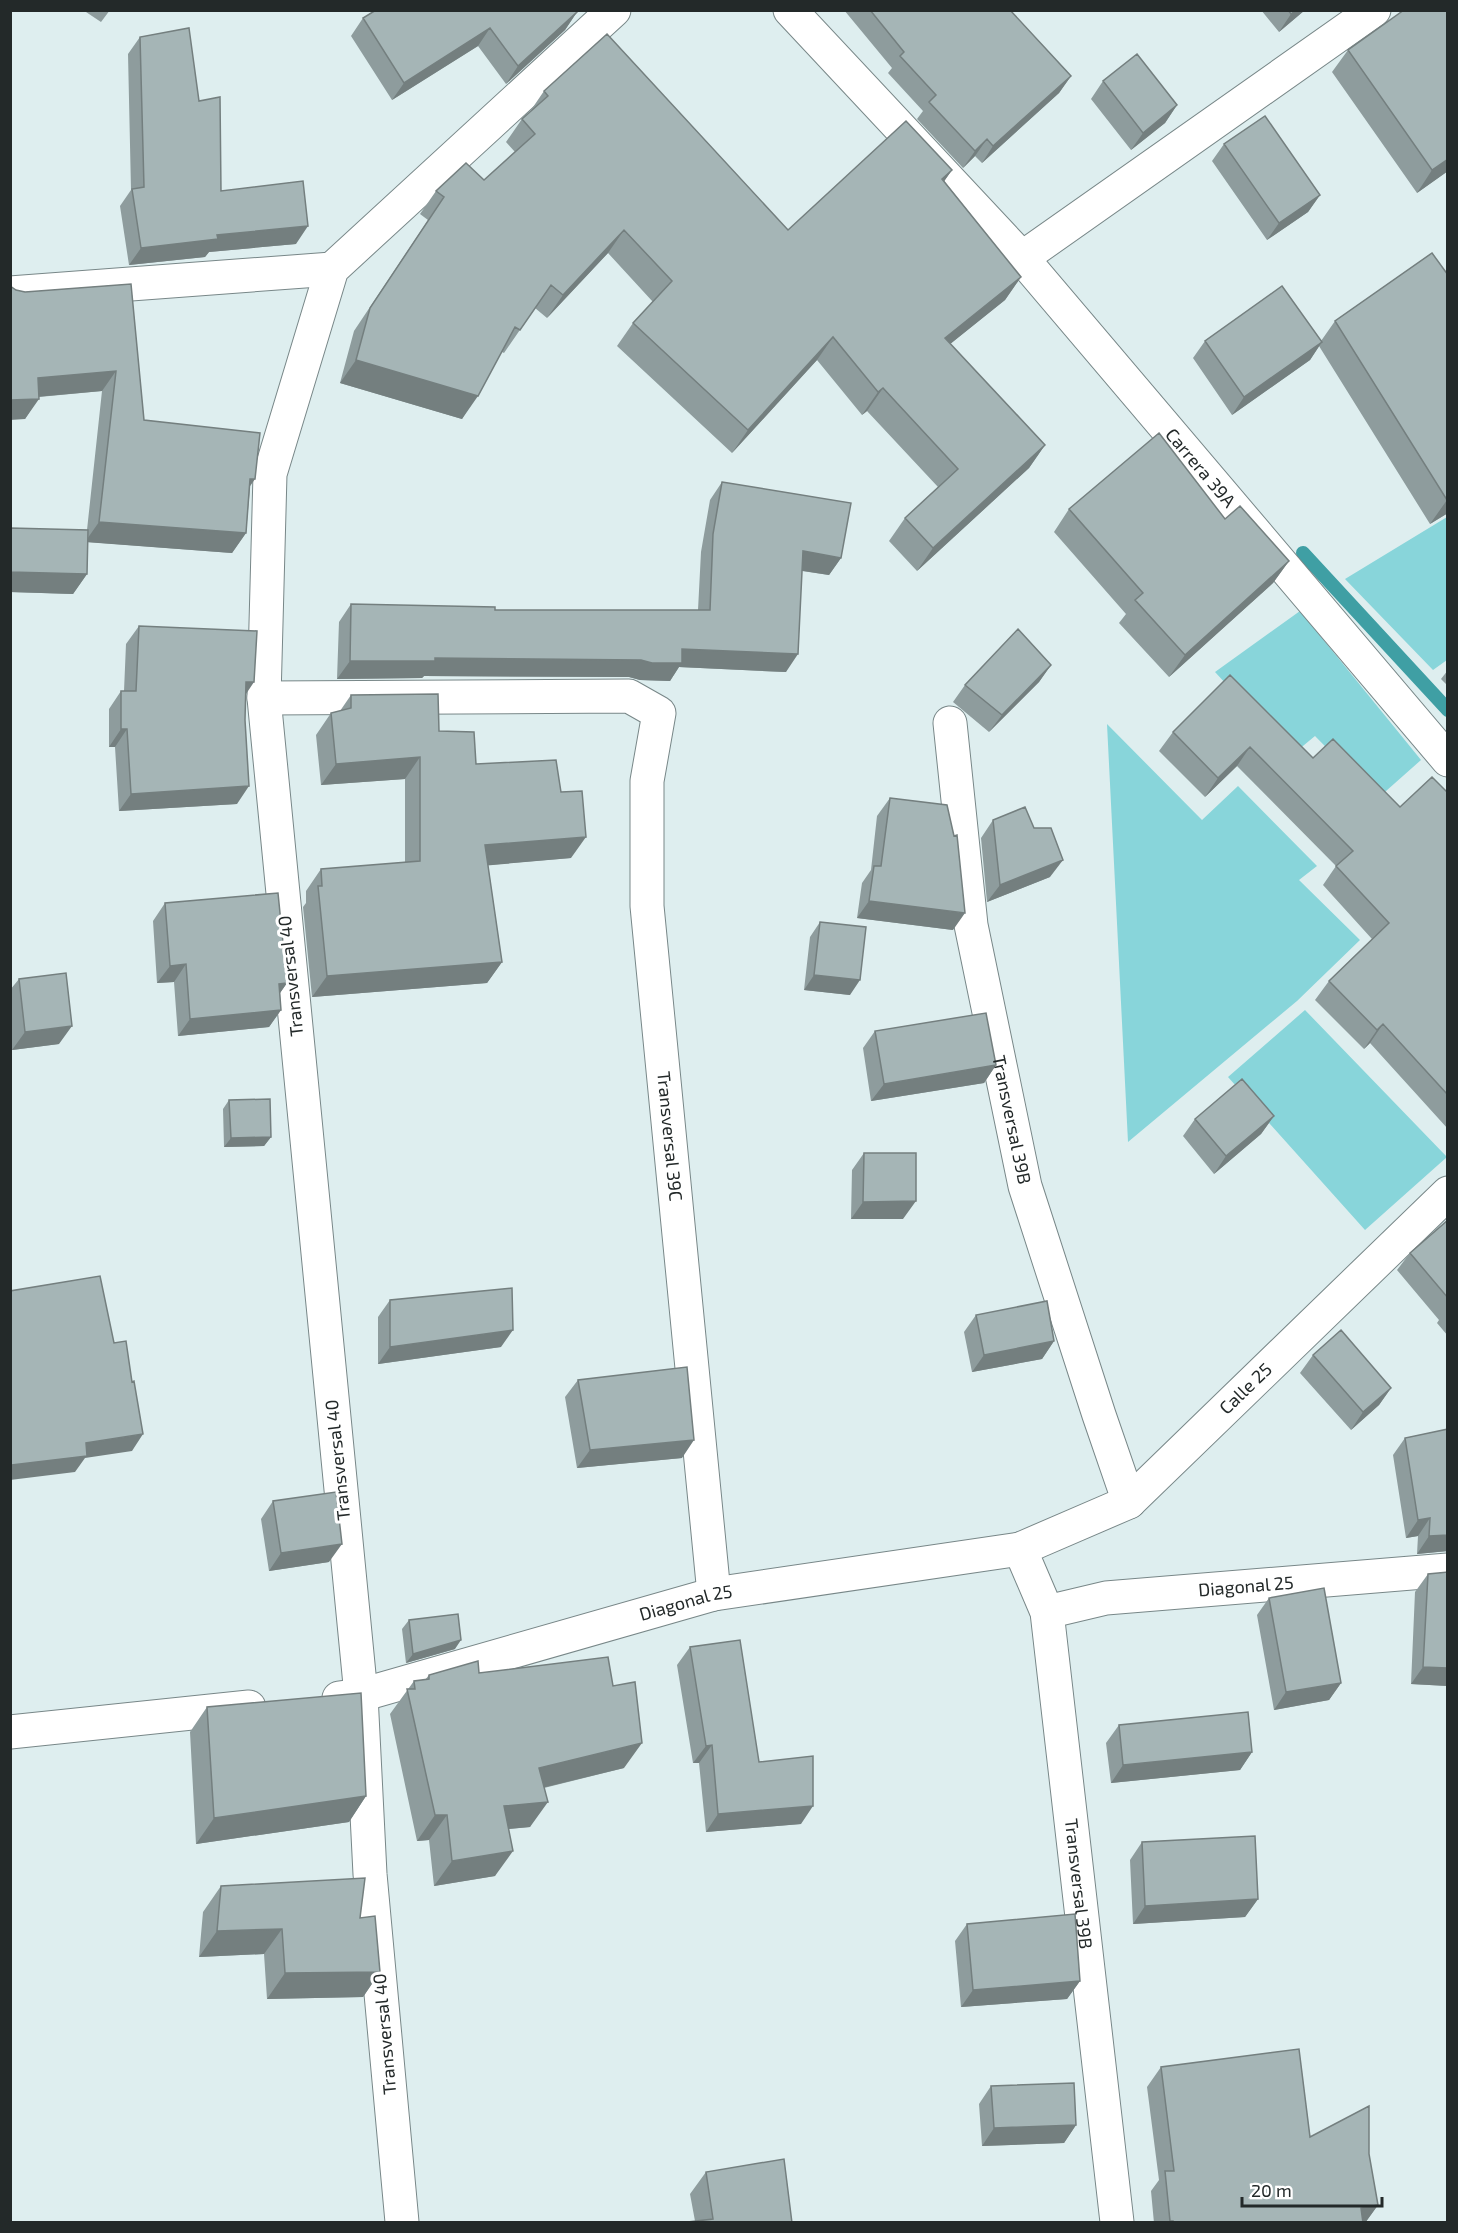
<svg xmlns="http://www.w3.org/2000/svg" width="1458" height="2233" viewBox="0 0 1458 2233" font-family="'Exo 2',sans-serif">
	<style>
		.green { fill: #88d5da }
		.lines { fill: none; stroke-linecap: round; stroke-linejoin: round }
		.stream { stroke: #3f9fa4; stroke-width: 14 }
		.minor-casing { stroke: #788788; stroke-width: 35 }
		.minor { stroke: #fff; stroke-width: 33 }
		.wall { fill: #8e9c9d }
		.shaded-wall { fill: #747f7f }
		.building { fill: #a5b5b6; stroke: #747f7f; stroke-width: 1.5 }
		.labels { text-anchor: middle; stroke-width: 6; stroke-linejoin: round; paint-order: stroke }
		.street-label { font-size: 18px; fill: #232929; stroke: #fff }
	</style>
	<rect width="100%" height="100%" fill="#deeeef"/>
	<path class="green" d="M1447,517V660L1433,670L1345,579Z
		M1300,611L1421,760L1377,799L1315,736L1292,755L1215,672Z
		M1107,724L1202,820L1238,786L1317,866L1299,880L1360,940L1297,1001L1128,1142Z
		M1305,1010L1447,1157L1365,1230L1228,1077Z"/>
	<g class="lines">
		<path class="stream" d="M1303,553L1448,710"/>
		<g class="minor-casing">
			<g id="minor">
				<path id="s1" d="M790,10L1022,258L1448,760"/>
				<path d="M1022,258L1374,10"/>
				<path d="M10,293L332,269"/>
				<path id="s2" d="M264,698L629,696L659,713L647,781V906L714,1594"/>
				<path id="s3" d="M950,723L971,925L1025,1186L1099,1415L1129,1502"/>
				<path id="s4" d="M1020,1549L1047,1612L1117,2222"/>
				<path id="s5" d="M1047,1612L1106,1598L1448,1570"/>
				<path id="s6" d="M339,1698L361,1695L714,1594L1020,1549L1129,1502L1448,1193"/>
				<path d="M10,1732L249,1707"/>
				<path d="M402,2222L370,1874L361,1695L264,698L270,474L332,269L614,10"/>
			</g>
		</g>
		<use href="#minor" class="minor"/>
	</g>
	<path class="wall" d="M83,10H110L101,22Z
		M844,10H1010L1071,76L1059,93L982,163L975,156L963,168L917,119L923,111L888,73L892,68Z
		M1261,10H1305L1279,32Z
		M577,12L565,30L506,84L478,46L392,100L351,36L363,18Z
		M140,37L199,101L221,191L296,244L209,252L205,257L129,265L120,206L131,190L128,54Z
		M1348,50L1448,171L1417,193L1332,72Z
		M1103,81L1177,105L1165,123L1131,150L1091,99Z
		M544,91L788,230L952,170L944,181L1021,277L1005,300L950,344L1045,445L1029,468L917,571L889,541L905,518L938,487L867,411L862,415L817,360L732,453L617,346L633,323L653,302L608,253L547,318L535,308L504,353L502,352L462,419L340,383L354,331L428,220L420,214L436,191L484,180L515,152L506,142L522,119L529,113Z
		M1224,144L1320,195L1308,212L1267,240L1212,161Z
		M1432,253L1448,513L1430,524L1319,346L1310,360L1232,415L1193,358L1205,341H1321L1335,321Z
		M131,284L144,420L250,488L246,533L232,553L88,542L87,574L73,594L10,592V528L87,530L102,391L39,397L25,419L16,290L25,292Z
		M722,482L841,558L829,575L802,571L786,672L679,667L670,681L640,680L629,677L424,676L422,678L337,679L339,622L351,604L495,610H698L701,552L710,500Z
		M1069,509L1225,519L1289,561L1273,583L1169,677L1119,623L1126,614L1054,532Z
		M139,626L245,694L237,804L119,811L115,747H109V709L121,691H124L126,644Z
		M1051,665L1039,682L989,732L953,702L965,685Z
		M1448,670V686L1441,679Z
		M351,695L439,731L476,764L571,858L488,865L502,962L487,983L312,997L303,907L306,903V891L321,869L405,863V779L321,785L316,735L331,713L340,711Z
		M1173,732L1313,758L1400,807L1448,793V1129L1370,1043L1364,1049L1315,1000L1329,981L1372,939L1323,885L1336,866L1237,766L1205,797L1159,751Z
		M890,798L953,930L857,918L862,883L871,870L877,816Z
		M993,820L1050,877L987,902L981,838Z
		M165,903L287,983L280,993L281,1010L269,1027L178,1036L174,982L157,983L153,921Z
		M820,922L850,995L804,990L810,937Z
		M19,979L59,1044L12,1050L10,1032V990Z
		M875,1031L996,1065L984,1083L871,1101L863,1048Z
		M229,1100L271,1137L264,1146L224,1147L223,1109Z
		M1274,1116L1261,1134L1214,1174L1183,1136L1195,1119Z
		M864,1153L903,1219H851L852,1170Z
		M1448,1220V1336L1437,1323L1439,1320L1397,1270L1410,1253Z
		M390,1300L501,1347L378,1364V1317Z
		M976,1315L1054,1341L1042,1359L972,1372L964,1332Z
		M1313,1355L1391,1388L1379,1405L1351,1430L1300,1373Z
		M578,1380L682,1458L577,1468L565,1397Z
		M1448,1429V1551L1417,1554L1418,1536L1406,1538L1393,1455L1405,1438Z
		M273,1501L329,1562L269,1571L261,1519Z
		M1448,1572V1686L1411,1684L1415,1592L1428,1574Z
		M1269,1598L1341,1683L1329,1700L1274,1710L1257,1615Z
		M409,1620L455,1649L406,1663L402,1629Z
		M690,1647L759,1762L801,1824L706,1832L699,1763H693L677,1665Z
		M479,1673L624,1768L544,1788L530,1827L509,1829L495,1876L434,1886L429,1840L417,1841L390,1714L414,1681L425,1680L429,1675Z
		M207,1707L366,1796L349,1822L196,1844L190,1732Z
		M1119,1725L1252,1752L1240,1770L1111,1783L1106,1743Z
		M1142,1842L1258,1899L1245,1917L1133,1924L1130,1860Z
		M221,1886L360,1918L380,1972L363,1997L267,1999L264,1954L199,1957L203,1912Z
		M967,1924L1080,1981L1067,1999L961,2007L955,1941Z
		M1161,2067L1310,2137L1369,2154L1378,2205L1365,2223H1154L1151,2191L1159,2180L1147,2087Z
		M991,2086L1076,2125L1064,2143L982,2146L979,2104Z
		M706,2172L792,2223L695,2221L690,2194Z"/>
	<path class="shaded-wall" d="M1296,10H1305L1279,32L1291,14Z
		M577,12L565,30L506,84L518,66Z
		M490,28L478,46L392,100L404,83Z
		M1071,76L1059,93L982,163L993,146Z
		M1177,105L1165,123L1131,150L1143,133Z
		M987,139L975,156L963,168L975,151Z
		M1448,159V171L1417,193L1432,170Z
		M952,170L936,193L942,179Z
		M1320,195L1308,212L1267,240L1279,223Z
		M308,226L296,244L209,252L205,257L129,265L141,248L217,235Z
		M624,230L608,253L547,318L563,295Z
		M1021,277L1005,300L929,361L945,338Z
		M833,337L817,360L732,453L748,430Z
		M1322,342L1310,360L1232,415L1244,397Z
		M356,360L478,396L462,419L340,383Z
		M116,371L102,391L24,398L38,378Z
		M883,388L867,411L862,415L878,392Z
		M39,399L25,419L10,420V400Z
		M1045,445L1029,468L917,571L933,548Z
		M250,479H255L241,499Z
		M1448,499V513L1430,524L1447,500Z
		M99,522L246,533L232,553L85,542Z
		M803,551L841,558L829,575L791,569Z
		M1289,561L1273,583L1169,677L1185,655Z
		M10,572L87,574L73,594L10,592Z
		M682,649L798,654L786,672L679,667L670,681L640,680L629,677L424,676L422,678L337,679L350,661Z
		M1051,665L1039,682L989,732L1002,715Z
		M246,682H254L242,700Z
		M121,729H127L115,747H109Z
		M1250,747L1237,766L1205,797L1218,778Z
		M420,757L405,779L321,785L336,764Z
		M249,786L237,804L119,811L131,794Z
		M586,837L571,858L470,867L485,845Z
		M1063,860L1050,877L987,902L1000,885Z
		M869,901L965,913L953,930L857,918Z
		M502,962L487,983L312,997L327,976Z
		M186,964L174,982L157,983L170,966Z
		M814,975L860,980L850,995L804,990Z
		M287,983L275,1000L279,984Z
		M281,1010L269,1027L178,1036L190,1019Z
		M1383,1024L1370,1043L1364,1049L1377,1030Z
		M72,1026L59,1044L12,1050L25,1032Z
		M996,1065L984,1083L871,1101L884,1084Z
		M1274,1116L1261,1134L1214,1174L1226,1156Z
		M271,1137L264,1146L224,1147L231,1138Z
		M916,1201L903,1219H851L863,1202Z
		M513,1330L501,1347L378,1364L390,1347Z
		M1054,1341L1042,1359L972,1372L984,1355Z
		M1391,1388L1379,1405L1351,1430L1363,1412Z
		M143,1434L132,1451L85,1458L75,1472L10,1480V1467L12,1465L86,1443Z
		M694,1440L682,1458L577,1468L590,1450Z
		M1430,1518L1418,1536L1406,1538L1418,1520Z
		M1448,1535V1551L1417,1554L1429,1536Z
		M342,1544L329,1562L269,1571L281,1553Z
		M461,1640L455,1649L406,1663L413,1654Z
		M1423,1667L1448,1668V1686L1411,1684Z
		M1341,1683L1329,1700L1274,1710L1286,1692Z
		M642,1743L624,1768L521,1793L539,1768Z
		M712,1745L699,1763H693L706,1746Z
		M1252,1752L1240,1770L1111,1783L1123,1765Z
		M366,1796L349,1822L196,1844L214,1818Z
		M548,1802L530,1827L487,1831L504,1806Z
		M813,1806L801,1824L706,1832L718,1814Z
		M435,1815H447L429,1840L417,1841Z
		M513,1851L495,1876L434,1886L452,1861Z
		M1258,1899L1245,1917L1133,1924L1145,1906Z
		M282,1929L264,1954L199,1957L217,1931Z
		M380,1972L363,1997L267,1999L285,1973Z
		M1080,1981L1067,1999L961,2007L973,1990Z
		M1076,2125L1064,2143L982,2146L994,2128Z
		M1378,2205L1365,2223H1351L1361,2208Z"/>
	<path class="building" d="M376,10H576L577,12L518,66L490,28L404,83L363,18Z
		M870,10H1010L1071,76L993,146L987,139L975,151L929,102L936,95L900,56L904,52Z
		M1288,10H1296L1291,14Z
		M1404,10H1448V159L1432,170L1348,50Z
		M189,28L199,101L220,97L221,191L303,181L308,226L217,235L218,239L141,248L132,189L144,187L140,37Z
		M607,34L788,230L906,121L952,170L942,179L1021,277L945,338L1045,445L933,548L905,518L958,469L883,388L878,392L833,337L748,430L633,323L672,281L624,230L563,295L551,285L520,330L515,327L478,396L356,360L370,308L444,197L436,191L466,163L484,180L535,134L522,119L548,96L544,91Z
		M1137,54L1177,105L1143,133L1103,81Z
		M1265,116L1320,195L1279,223L1224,144Z
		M1432,253L1448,275V499L1447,500L1335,321Z
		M131,284L144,420L260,433L255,479H250L246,533L99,522L116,371L38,378L39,399L10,400V286L16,290L25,292Z
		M1282,286L1322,342L1244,397L1205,341Z
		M1159,433L1225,519L1240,506L1289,561L1185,655L1135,600L1143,593L1069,509Z
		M722,482L851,503L841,558L803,551L798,654L682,649V663H652L641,660L435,658V661H350L351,604L495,607V610H710L713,534Z
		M10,528L88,530L87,574L10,572Z
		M139,626L257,631L254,682H246L245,720L249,786L131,794L127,729H121V691H136Z
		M1018,629L1051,665L1002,715L965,685Z
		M1230,675L1313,758L1333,739L1400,807L1432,777L1448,793V1095L1383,1024L1377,1030L1329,981L1389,923L1336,866L1353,851L1250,747L1218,778L1173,732Z
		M438,694L439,731L474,732L476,764L556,760L561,792L582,791L586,837L485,845L502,962L327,976L318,886H322L321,869L420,861V757L336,764L331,713L351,708V695Z
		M890,798L947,805L954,836L957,835L965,913L869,901L874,866H881Z
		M1025,807L1034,828H1051L1063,860L1000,885L993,820Z
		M278,893L287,983L279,984L281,1010L190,1019L186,964L170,966L165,903Z
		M820,922L866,927L860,980L814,975Z
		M66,973L72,1026L25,1032L19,979Z
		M986,1013L996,1065L884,1084L875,1031Z
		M1242,1079L1274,1116L1226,1156L1195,1119Z
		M270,1099L271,1137L231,1138L229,1100Z
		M864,1153H916V1201L863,1202Z
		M1448,1220V1298L1410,1253Z
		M100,1276L114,1343L126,1341L132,1382L134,1381L143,1434L86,1443L87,1456L12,1465V1471H10V1291Z
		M512,1288L513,1330L390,1347V1300Z
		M1047,1301L1054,1341L984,1355L976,1315Z
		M1341,1330L1391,1388L1363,1412L1313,1355Z
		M687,1367L694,1440L590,1450L578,1380Z
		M1448,1429V1535L1429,1536L1430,1518L1418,1520L1405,1438Z
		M336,1492L342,1544L281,1553L273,1501Z
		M1448,1572V1668L1423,1667L1428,1574Z
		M1324,1588L1341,1683L1286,1692L1269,1598Z
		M458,1614L461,1640L413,1654L409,1620Z
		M740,1640L759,1762L813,1756V1806L718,1814L712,1745L706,1746L690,1647Z
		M608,1657L613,1686L635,1682L642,1743L539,1768L548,1802L504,1806L513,1851L452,1861L447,1815H435L407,1689H415L414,1681L429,1679V1675L478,1661L479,1673Z
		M361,1693L366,1796L214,1818L207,1707Z
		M1248,1712L1252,1752L1123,1765L1119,1725Z
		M1255,1836L1258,1899L1145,1906L1142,1842Z
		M365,1878L360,1918L375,1916L380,1972L285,1973L282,1929L217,1931L221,1886Z
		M1075,1914L1080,1981L973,1990L967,1924Z
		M1299,2049L1310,2137L1369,2106V2154L1378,2205L1361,2208L1363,2223H1173V2221H1170L1165,2171H1174L1161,2067Z
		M1074,2083L1076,2125L994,2128L991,2086Z
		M784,2159L792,2223H679L713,2219L706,2172Z"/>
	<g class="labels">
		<g class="street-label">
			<text dy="6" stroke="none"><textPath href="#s1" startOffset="615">Carrera 39A</textPath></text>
			<text transform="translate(291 976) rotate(-96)" y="6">Transversal 40</text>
			<text dy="6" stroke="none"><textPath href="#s3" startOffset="402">Transversal 39B</textPath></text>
			<text dy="6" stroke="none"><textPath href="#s2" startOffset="825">Transversal 39C</textPath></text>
			<text dy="6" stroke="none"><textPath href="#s6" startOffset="980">Calle 25</textPath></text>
			<text transform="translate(338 1460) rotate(-96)" y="6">Transversal 40</text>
			<text dy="6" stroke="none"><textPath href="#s5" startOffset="201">Diagonal 25</textPath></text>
			<text dy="6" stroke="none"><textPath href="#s6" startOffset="360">Diagonal 25</textPath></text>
			<text dy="6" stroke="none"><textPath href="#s4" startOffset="342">Transversal 39B</textPath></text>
			<text transform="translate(385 2034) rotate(-95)" y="6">Transversal 40</text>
		</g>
	</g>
	<rect width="1458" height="2233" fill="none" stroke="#232929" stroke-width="24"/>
	<path d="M1242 2197v9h140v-9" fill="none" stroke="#232929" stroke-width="3"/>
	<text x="1251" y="2197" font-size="18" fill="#232929" stroke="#ffffff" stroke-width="4.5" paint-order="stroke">20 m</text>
</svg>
